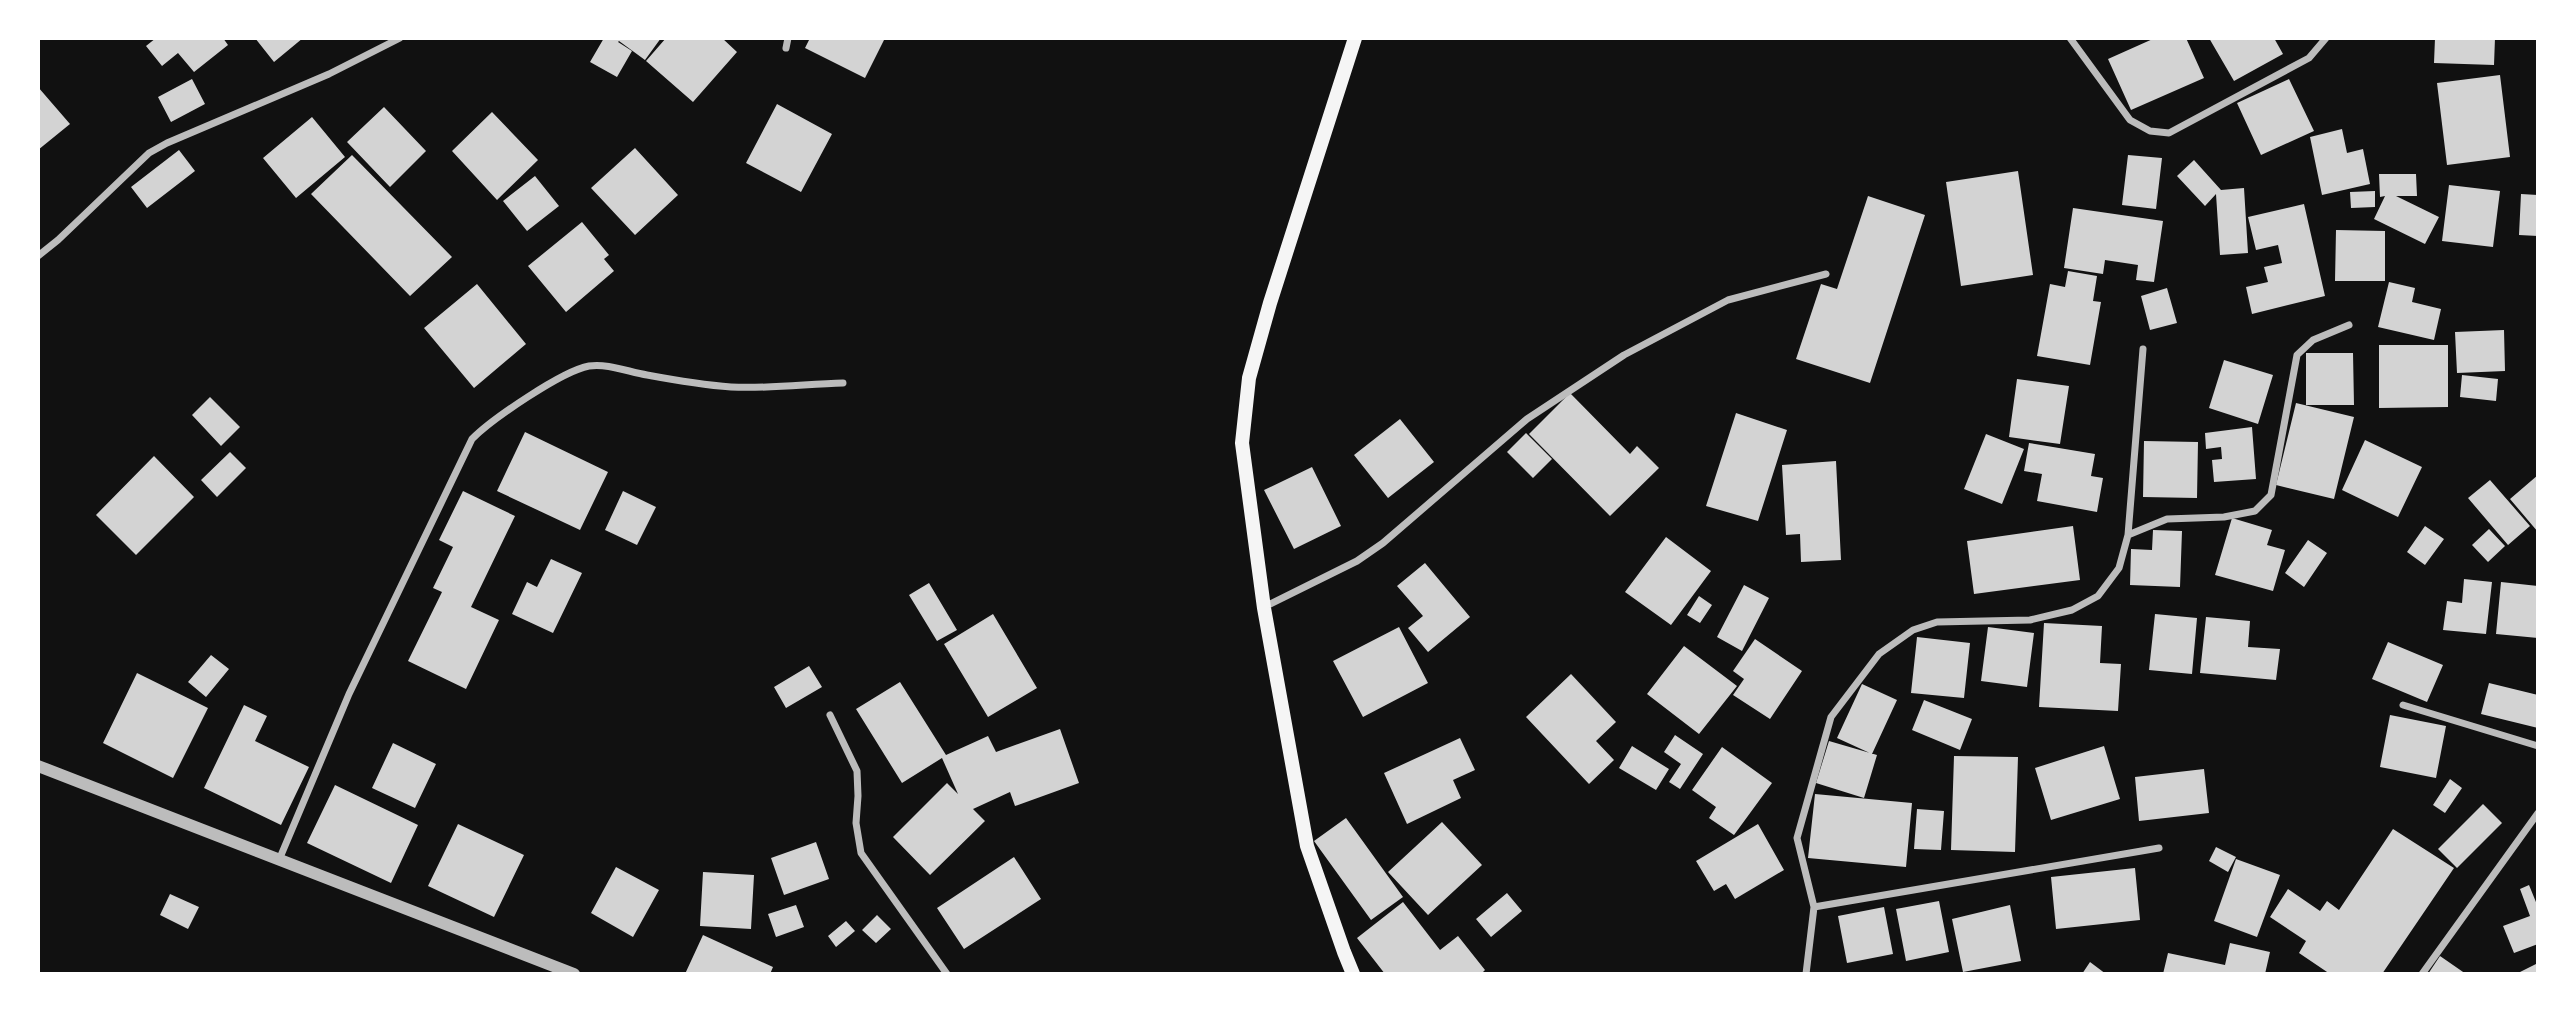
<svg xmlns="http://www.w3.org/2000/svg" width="2576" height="1012" viewBox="0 0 2576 1012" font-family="Figtree,sans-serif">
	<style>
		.building { fill: #d3d3d3 }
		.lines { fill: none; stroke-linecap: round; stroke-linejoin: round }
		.minor { stroke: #bcbcbc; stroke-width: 7 }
		.tertiary { stroke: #bcbcbc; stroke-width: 12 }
		.secondary { stroke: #f5f5f5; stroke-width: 14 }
	</style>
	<rect width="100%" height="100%" fill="#111"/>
	<path class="building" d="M156,38H223L228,45L194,72L178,53L162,66L146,46Z
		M255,38H303L274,62Z
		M604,38H661L645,60L619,41L618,42L632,51L617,77L590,62Z
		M666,38H722L737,52L693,102L646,61Z
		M810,38H885L865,78L805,48Z
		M2155,38H2186L2204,78L2131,110L2108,59Z
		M2209,38H2274L2283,54L2234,81Z
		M2435,38H2495L2494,65L2434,63Z
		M2500,75L2510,157L2447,165L2437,83Z
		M192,79L205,104L171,122L158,97Z
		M2289,79L2314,131L2261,155L2237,103Z
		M38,87L70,124L38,150Z
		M777,104L832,134L801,192L746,163Z
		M384,107L426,151L390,187L347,142Z
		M492,112L538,160L497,200L452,151Z
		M312,117L345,157L296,198L263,158Z
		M2342,129L2347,153L2363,149L2370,184L2322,195L2310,137Z
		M635,148L678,195L635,235L591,188Z
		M179,150L195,171L147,208L131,187Z
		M352,155L452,257L410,296L311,194Z
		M2128,155L2162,158L2156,209L2122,205Z
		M2194,160L2221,190L2244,188L2248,253L2220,255L2216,194L2205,206L2177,176Z
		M2018,171L2033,275L1961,286L1946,182Z
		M2379,174H2416L2417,196H2396L2439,217L2425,244L2374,219L2385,196L2380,197Z
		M535,176L559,206L527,231L503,201Z
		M2449,185L2500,191L2493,247L2442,241Z
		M2375,191V207L2351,208L2350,192Z
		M2521,194L2538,195V236L2519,235Z
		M1868,196L1925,215L1870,383L1796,359L1821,284L1837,289Z
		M2304,204L2325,296L2252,314L2246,287L2268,282L2264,267L2282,263L2278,245L2256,250L2248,217Z
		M2073,208L2163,221L2154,282L2136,280L2138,265L2105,260L2103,274L2064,268Z
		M582,222L609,255L604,259L614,271L566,312L528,266Z
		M2336,230L2385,231V281H2335Z
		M2068,271L2097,276L2093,301L2101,302L2090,365L2037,356L2050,284L2065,287Z
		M2389,282L2415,288L2412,302L2441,309L2434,340L2378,327Z
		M477,284L526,344L474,388L424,328Z
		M2167,288L2177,323L2150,330L2141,296Z
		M2504,330L2505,371L2457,373L2455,332Z
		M2379,345H2448V407L2379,408Z
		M2306,353H2353L2354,405H2306Z
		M2224,360L2273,375L2258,424L2209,408Z
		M2462,375L2498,379L2496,401L2460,397Z
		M2017,379L2069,386L2060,444L2009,437Z
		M1570,393L1630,454L1637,446L1659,468L1610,516L1529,434Z
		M210,397L240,427L221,446L192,415Z
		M2296,403L2354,417L2334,499L2276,485Z
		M1736,413L1787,430L1758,521L1706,506Z
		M1400,419L1434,462L1388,498L1354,455Z
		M2252,427L2256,479L2214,482L2212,460L2222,459L2221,447L2206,449L2205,433Z
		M525,432L608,472L580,530L497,491Z
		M1526,433L1552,459L1533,478L1507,452Z
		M1986,434L2024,449L2002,504L1964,489Z
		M2365,440L2422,467L2398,517L2342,490Z
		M2144,441L2198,442L2197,498L2143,497Z
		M2029,443L2095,454L2091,476L2103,478L2097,512L2037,501L2042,474L2024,471Z
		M230,452L246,468L217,497L201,480Z
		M154,456L194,497L136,555L96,515Z
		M1836,461L1841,560L1801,562L1800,534L1786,535L1782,465Z
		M1312,467L1341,526L1294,549L1264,490Z
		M2538,475V532L2510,499Z
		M2490,480L2530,526L2508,545L2468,498Z
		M463,491L515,516L471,607L499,620L466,689L408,661L442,592L433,588L453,547L439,540Z
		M623,491L656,507L637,545L605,530Z
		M2232,518L2272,530L2267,545L2285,550L2273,591L2215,575Z
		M2073,526L2080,580L1974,594L1967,541Z
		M2425,526L2444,539L2425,565L2407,552Z
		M2489,529L2505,546L2488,562L2472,545Z
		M2153,530L2182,531L2180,587L2130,585L2131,549L2152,550Z
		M1666,537L1711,571L1671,625L1625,592Z
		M2308,540L2327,553L2304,587L2285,573Z
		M551,559L582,573L553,633L512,614L527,582L537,587Z
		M1425,563L1470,617L1428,652L1408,628L1423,616L1397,586Z
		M2464,579L2492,582L2486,634L2443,630L2447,601L2462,603Z
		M2501,582L2538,586V638L2496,634Z
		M929,583L957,630L937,641L909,595Z
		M1744,585L1769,598L1742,651L1717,637Z
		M1699,596L1712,605L1700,623L1687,615Z
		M993,614L1037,688L988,717L944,644Z
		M2155,614L2197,618L2192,674L2149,670Z
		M2206,617L2250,621L2248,647L2280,649L2276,680L2200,673Z
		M2044,623L2102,626L2100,663L2121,664L2118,711L2039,707Z
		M1399,627L1428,683L1363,717L1333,661Z
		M1988,627L2034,633L2027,687L1981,681Z
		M1917,637L1970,643L1964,698L1911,693Z
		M1755,639L1802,671L1770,719L1733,695L1744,679L1733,671Z
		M2388,642L2443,665L2427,702L2372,679Z
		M1684,646L1737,686L1699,734L1647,694Z
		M211,655L229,669L206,697L188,682Z
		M809,666L822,687L786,708L774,687Z
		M137,673L208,708L173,778L103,743Z
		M1571,674L1616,722L1596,741L1614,760L1589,784L1526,717Z
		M900,682L946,755L988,736L996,752L1060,729L1079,783L1015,806L1010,792L973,809L985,821L930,875L893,837L947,783L958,794L942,758L902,783L856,709Z
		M2489,683L2538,695V728L2481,714Z
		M1862,684L1897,700L1872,754L1837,738Z
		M1924,700L1972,719L1960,750L1912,730Z
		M244,705L267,716L255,741L309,767L281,825L204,788Z
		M2390,715L2446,726L2436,778L2380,767Z
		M1675,735L1703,754L1680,789L1669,782L1681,764L1664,752Z
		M1460,738L1475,770L1453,780L1461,798L1407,824L1384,773Z
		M1829,741L1877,755L1864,798L1816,783Z
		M393,743L436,764L415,808L372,788Z
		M1632,746L1669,769L1656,790L1619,768Z
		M2104,746L2120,799L2051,820L2035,768Z
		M1722,747L1772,783L1734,835L1709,818L1716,807L1692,790Z
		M1954,756L2018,757L2015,852L1951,850Z
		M2204,769L2209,813L2139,821L2135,777Z
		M2450,779L2462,788L2445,813L2433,805Z
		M335,785L418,825L391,883L307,843Z
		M1815,794L1912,803L1906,867L1808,858Z
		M2483,804L2502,823L2457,868L2438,849Z
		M1917,809L1944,811L1941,850L1914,849Z
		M1346,818L1403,897L1371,920L1314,841Z
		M1442,822L1482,865L1428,915L1388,872Z
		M458,824L524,855L494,917L428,886Z
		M1758,824L1784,870L1735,899L1726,884L1714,891L1696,861Z
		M2393,829L2454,868L2382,974H2330L2299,953L2306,941L2270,917L2288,889L2320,911L2327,901L2339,910Z
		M816,842L829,879L784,895L771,858Z
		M2216,847L2236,857L2228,872L2209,861Z
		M1014,857L1041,899L964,949L937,908Z
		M2236,859L2280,875L2257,937L2214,921Z
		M616,867L659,890L633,937L591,913Z
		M2135,868L2140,920L2056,929L2051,877Z
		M703,872L754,875L751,929L700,926Z
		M2529,885L2538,907V944L2514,953L2503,926L2530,916L2520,889Z
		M1507,893L1522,911L1491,937L1476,919Z
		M170,894L199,907L188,929L160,915Z
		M1939,901L1949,952L1906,961L1896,909Z
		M1403,902L1440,950L1458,936L1485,970L1481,974H1385L1357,938Z
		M796,905L804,927L776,937L768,914Z
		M2010,905L2021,961L1963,972L1952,919Z
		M1884,907L1893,954L1847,963L1838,916Z
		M877,915L891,929L876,943L862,930Z
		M846,921L855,931L836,947L828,936Z
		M703,935L773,967L770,974H685Z
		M2230,943L2270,952L2265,974H2163L2168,953L2225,965Z
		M2440,956L2466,974H2428Z
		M2090,962L2106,974H2082Z
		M2538,963V974H2516Z"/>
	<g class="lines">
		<path class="minor" d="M2070,38L2130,120L2150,131L2169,133L2309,58L2326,38
			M786,48L788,38
			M38,256L58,240L149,153L167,143L329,74L400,38
			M2128,535L2143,349
			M1264,607L1357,561L1383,543L1527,419L1624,355L1728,300L1826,274
			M2403,705L2538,746
			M830,715L857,771L858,796L856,823L861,853L947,974
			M279,860L349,694L472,439C492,419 562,371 589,366C607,363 629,372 647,375C674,380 704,385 731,387C768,389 807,384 843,383
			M1814,907L1797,838L1831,717L1879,654L1913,630L1937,622L2030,620L2072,610L2098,596L2119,568L2128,535L2167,519L2224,517L2255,511L2271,495L2297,355L2313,340L2349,325
			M1806,974L1814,907L2159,848
			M2422,974L2538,813"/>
		<path class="tertiary" d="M38,766L574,974"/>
		<path class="secondary" d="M1353,974L1344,952L1307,846L1264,608L1242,443L1249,378L1270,303L1355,38"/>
	</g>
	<rect width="2576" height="1012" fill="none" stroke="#ffffff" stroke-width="80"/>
</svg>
